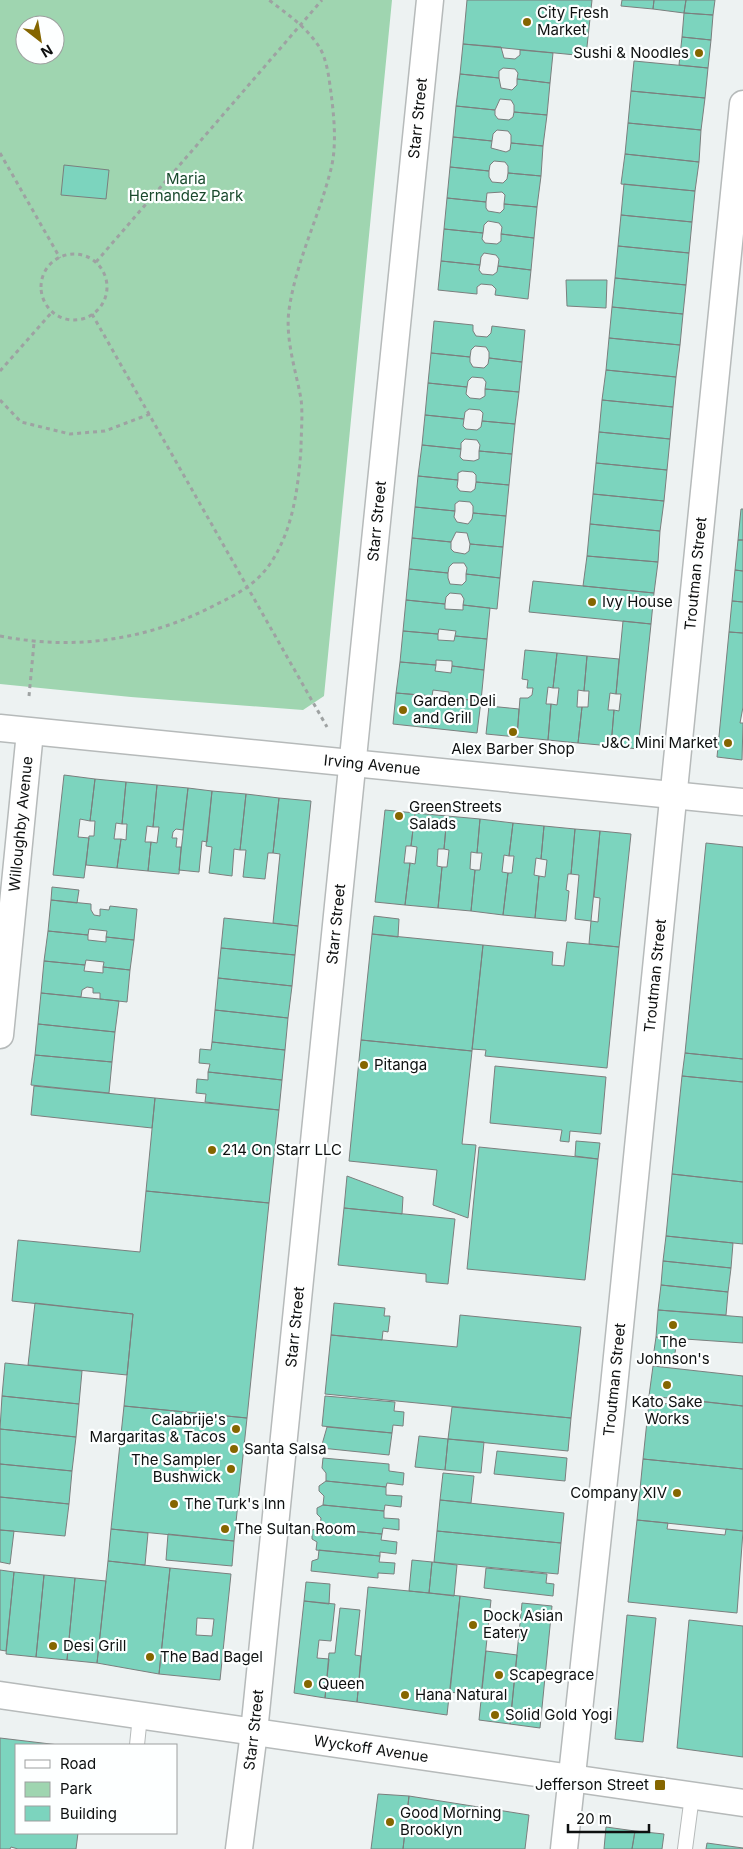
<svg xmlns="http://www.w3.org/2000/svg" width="743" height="1849" viewBox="0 0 743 1849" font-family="Inter,sans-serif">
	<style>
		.green { fill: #9fd5b0; fill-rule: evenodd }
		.building { fill: #7cd4be; stroke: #7b7f7e; fill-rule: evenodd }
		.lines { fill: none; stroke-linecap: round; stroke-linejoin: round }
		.service-casing { stroke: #b6baba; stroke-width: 16 }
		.minor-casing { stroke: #b6baba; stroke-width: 29 }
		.path { stroke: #9ea2a2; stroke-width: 3; stroke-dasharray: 4 4; stroke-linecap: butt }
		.service { stroke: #fff; stroke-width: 14 }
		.minor { stroke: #fff; stroke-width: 26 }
		.poi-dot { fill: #856600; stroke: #fdffff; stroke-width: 2 }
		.labels { text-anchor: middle; stroke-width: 4.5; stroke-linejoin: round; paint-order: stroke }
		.poi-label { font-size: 15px; fill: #0e1010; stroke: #fdffff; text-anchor: start }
		.street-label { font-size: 15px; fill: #0e1010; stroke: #fdffff }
		.park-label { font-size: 15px; fill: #18492c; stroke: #fdffff }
	</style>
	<rect width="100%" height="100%" fill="#edf2f2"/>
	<path class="green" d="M0,0H392L324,696L303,710L131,697L0,684ZM25,25H55V55H25Z"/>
	<path class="building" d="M467,0H592L586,56L463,44Z
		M622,0H654L653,9L621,6Z
		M654,0H686L684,13L653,9Z
		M686,0H715L713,15L684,13Z
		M684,13L713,15L711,40L682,37Z
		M682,37L711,40L708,68L679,65Z
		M463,44L501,47L504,58L515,59L520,55V50L553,53L550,83L517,79L518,73L515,69L503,68L499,71V78L460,74Z
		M634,61L708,68L705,98L631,91Z
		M460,74L499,78L501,88L512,90L517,85V79L550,83L547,115L514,112V105L511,100L500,99L495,110L456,106Z
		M631,91L705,98L701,130L628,123Z
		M456,106L495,110V115L498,119L509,120L513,117L514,112L547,115L543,146L511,143V135L508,131L497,130L493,134L492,141L453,137Z
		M628,123L701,130L699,162L625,154Z
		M453,137L492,141L491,148L506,152L510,150L511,143L543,146L541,176L508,173V166L505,162L494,161L490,165L489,171L450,167Z
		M625,154L699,162L695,191L621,184Z
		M64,165L109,170L106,199L61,195Z
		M450,167L489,171V177L492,182L503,183L507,179L508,173L541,176L537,207L504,204L505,195L502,192L487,193L486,202L447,198Z
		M624,184L695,191L692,222L621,215Z
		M447,198L486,202V208L488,211L500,213L504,209V204L537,207L534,238L501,234L502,227L499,223L488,221L484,225L483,233L444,229Z
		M621,215L692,222L689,253L618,246Z
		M444,229L483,233L482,239L485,243L497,244L501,241V234L534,238L531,270L498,266L499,259L496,255L484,253L481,257L480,265L441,261Z
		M618,246L689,253L686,285L615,278Z
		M441,261L480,265L479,270L482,274L493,275L497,272L498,266L531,270L528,299L495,295L496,289L492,285L481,284L477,287V294L438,290Z
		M615,278L686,285L683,314L612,307Z
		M566,280H607L606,308L567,306Z
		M612,307L683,314L680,345L609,338Z
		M434,321L473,325V331L476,336L487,337L491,333L492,326L525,330L522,362L489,358V352L486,347L475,346L471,350L470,357L431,353Z
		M609,338L680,345L676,377L606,370Z
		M431,353L470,357V362L473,367L484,368L488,364L489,358L522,362L519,392L485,389L486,382L483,378L472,377L468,381L467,387L428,383Z
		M606,370L676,377L673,407L602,400Z
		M428,383L467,387L466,394L470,398L480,399L485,396V389L519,392L515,424L482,421L483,413L480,410L469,409L465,412L464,419L425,415Z
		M602,400L673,407L670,439L599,432Z
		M425,415L464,419L463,426L466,429L477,430L481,427L482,421L515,424L512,454L479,451L480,445L477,440L465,439L461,443V449L422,445Z
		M599,432L670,439L667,470L596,463Z
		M422,445L461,449L460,457L463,460L474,461L479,459V451L512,454L509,485L476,482V475L473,472L462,471L458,473V480L418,476Z
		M596,463L667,470L664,501L593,494Z
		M418,476L458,480L457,487L460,491L471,492L475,489L476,482L509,485L506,516L473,513V506L470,502L459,501L455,504V511L415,507Z
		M593,494L664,501L660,531L590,524Z
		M415,507L455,511L454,517L457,522L468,524L472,519L473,513L506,516L503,547L470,544L467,533L456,532L451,542L412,538Z
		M741,509H743V540H738Z
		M590,524L660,531L658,562L587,556Z
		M412,538L451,542V549L454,552L465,554L469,551L470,544L503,547L500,578L466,574L467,568L464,563H453L449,567L448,573L409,569Z
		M738,540H743V571L735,570Z
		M587,556L658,562L654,593L583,586Z
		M409,569L448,573V578L450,584L462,585L466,581V574L500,578L497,609L463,605L464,599L461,594L450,593L446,597L445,604L406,600Z
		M735,570L743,571V602L732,601Z
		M533,581L654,593L651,624L529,612Z
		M406,600L445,604V609L463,610V605L490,608L487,639L455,636L456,631L439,629L438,634L403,631Z
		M732,601L743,602V633L729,632Z
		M623,621L651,624L638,749L611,746L614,710L619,711L621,694H616Z
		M403,631L438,634V640L454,641L455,636L487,639L484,670L452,666V661L436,660V665L400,662Z
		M729,632L743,633V707L740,723H743L742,760L717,757Z
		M525,650L557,653L553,688L548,687L546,704H551L548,740L517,737L520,698H528L532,695L533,688H527L528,680L522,679Z
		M557,653L587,656L584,691L578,690L577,707H582L578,743L548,740L551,704L557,705L559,688H553Z
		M587,656L619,659L616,694L610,693L608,710H614L611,746L578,743L582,707H588L589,691H584Z
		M400,662L436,665L435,671L451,673L452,666L484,670L481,701L449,698V692L433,690L432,696L396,693Z
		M396,693L432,696L431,702L448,703L449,698L481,701L477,733L393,724Z
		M489,706L519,709L517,737L486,734Z
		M64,775L95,779L90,821L80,819L78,837L89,838L84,878L53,875Z
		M95,779L126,782L122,824L116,823L114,839H121L117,868L86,865L89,836H94L95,821H90Z
		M126,782L157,785L153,827L147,826L145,842H151L148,871L117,868L121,839L126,840L127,824H122Z
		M157,785L188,788L183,830L176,829L173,832L172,838H177L176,847H181L179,874L148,871L151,842L157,843L159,827H153Z
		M188,788L212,791L207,842L202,841L199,872L179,870Z
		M212,791L246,794L240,850L234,849L232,876L209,873L212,847L206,846Z
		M246,794L279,798L273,853H268L265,879L243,877L246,850H240Z
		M279,798L311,801L298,926L273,923L280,854L273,853Z
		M385,810L415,813L411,846H406L404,863H410L405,905L375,902Z
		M415,813L447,816L444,849H438L437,866L442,867L438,908L405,905L410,863L415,864L417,847L411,846Z
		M447,816L480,819L477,853L471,852L470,869L475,870L471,911L438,908L442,867H447L449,850L444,849Z
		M480,819L513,823L509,856L504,855L502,872L508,873L503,915L471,911L475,870H480L482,853H477Z
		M513,823L544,826L541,859L536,858L534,875L539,876L535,918L503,915L508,873H512L514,856H509Z
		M544,826L575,829L571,874H568L566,890L569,891L566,921L535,918L539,876L545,877L547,860L541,859Z
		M575,829L600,831L591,921L575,919L579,875L571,874Z
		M600,831L631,834L619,947L589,944L591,921L598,922L600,898L594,897Z
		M706,843L743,847V1059L685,1053Z
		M52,887L79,890L77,903L51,900Z
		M51,900L91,904V910L94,915L100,916V909L109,910L110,906L137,909L134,940L106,937L107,931L89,929L88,935L48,931Z
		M374,916L399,919L398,937L372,934Z
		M224,918L298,926L295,955L221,948Z
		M48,931L88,935V940L106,942V937L134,940L130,970L103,967L104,962L86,960L85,965L44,961Z
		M372,934L483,945L472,1051L361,1040Z
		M567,942L619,947L607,1068L485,1056L486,1050L472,1049L483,945L553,952L552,965L564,966Z
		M221,948L295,955L292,986L218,978Z
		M44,961L85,965L84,971L103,973V967L130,970L127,1002L100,999V993H93V988L87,987L82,990L81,997L41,993Z
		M218,978L292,986L288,1018L215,1010Z
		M41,993L119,1001L115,1032L38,1024Z
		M215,1010L288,1018L285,1050L212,1042Z
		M38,1024L115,1032L112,1062L35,1055Z
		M361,1040L472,1051L462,1144L476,1145L468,1218L433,1205L437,1170L349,1161Z
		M212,1042L285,1050L282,1080L208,1072L210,1064L199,1063L200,1049L211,1050Z
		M685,1053L743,1059V1082L682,1076Z
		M35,1055L112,1062L109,1093L31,1085Z
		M495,1066L606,1077L601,1134L570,1131L569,1142L560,1141L562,1130L490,1123Z
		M208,1072L282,1080L279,1110L205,1102L206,1094L196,1093L197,1079L208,1080Z
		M682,1076L743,1082V1182L672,1174Z
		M34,1086L155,1098L152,1128L31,1115Z
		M155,1098L279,1110L269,1203L146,1191Z
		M576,1141L600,1143L598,1159L575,1156Z
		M479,1147L598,1159L585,1280L467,1269Z
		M672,1174L743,1182V1244L666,1236Z
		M347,1176L403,1197L402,1214L344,1208Z
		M146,1191L269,1203L247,1418L124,1406L133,1314L12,1301L18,1240L140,1252Z
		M344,1208L455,1219L448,1284L426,1282V1274L338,1265Z
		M666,1236L733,1243L731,1268L663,1261Z
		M663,1261L731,1268L728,1292L661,1285Z
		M661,1285L728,1292L726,1315L658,1310Z
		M35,1303L133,1314L127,1375L28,1365Z
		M334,1303L385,1308L384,1316H390L388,1332L383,1331L382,1340L331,1335Z
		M658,1310L743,1317V1343L656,1337Z
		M460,1315L581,1327L571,1418L325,1394L331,1335L457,1347Z
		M656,1337L677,1339L674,1360L653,1358Z
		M5,1363L82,1371L79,1404L2,1396Z
		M653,1366L743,1376V1406L649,1396Z
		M2,1396L79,1404L76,1437L0,1429Z
		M325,1396L395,1402L394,1411L404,1412L403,1426L393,1425L392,1433L322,1426Z
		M690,1400L743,1406V1469L643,1459L649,1402L690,1406Z
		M124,1406L247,1418L234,1541L111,1529Z
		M452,1407L571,1418L568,1451L448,1439Z
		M327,1427L392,1433L389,1455L321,1448Z
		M0,1429L76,1437L72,1471L0,1464Z
		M419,1436L448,1439L445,1470L415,1467Z
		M448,1439L484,1442L481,1473L445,1470Z
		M497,1451L567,1458L565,1481L494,1474Z
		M323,1458L389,1464V1471L404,1473L403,1485L387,1483L386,1487L326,1481V1473L322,1468Z
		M643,1459L743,1469V1531L637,1520Z
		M0,1464L72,1471L69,1504L0,1497Z
		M443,1473L474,1476L471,1503L440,1500Z
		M326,1481L386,1487V1495L402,1496L401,1507L385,1505L384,1511L323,1505L324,1496L319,1491V1486Z
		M0,1497L69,1504L65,1536L0,1530Z
		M440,1500L564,1513L561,1543L437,1531Z
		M323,1505L384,1511V1518L399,1519V1530L383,1528L382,1534L320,1528L321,1518L317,1514V1508Z
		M637,1520L668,1523L667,1529L725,1535L726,1529L743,1531L737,1613L628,1602Z
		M320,1528L382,1534L381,1540L397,1542L396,1554L380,1552V1556L316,1550L317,1542L312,1539V1530Z
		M111,1529L148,1533L145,1565L108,1561Z
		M0,1530L14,1531L10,1564L0,1562Z
		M437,1531L561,1543L558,1574L434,1562Z
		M168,1534L234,1541L232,1566L166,1560Z
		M319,1550L380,1556L379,1562L395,1563L394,1574L378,1573V1578L311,1571L312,1561L318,1559Z
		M412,1560L432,1562L429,1593L409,1591Z
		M108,1561L170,1568L159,1674L97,1663Z
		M432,1562L457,1565L454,1596L429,1593Z
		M170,1568L231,1574L220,1680L159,1674ZM197,1618L214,1619L212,1636L196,1635Z
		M486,1568L547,1574L546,1583L554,1584L553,1596L484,1588Z
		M0,1570L14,1572L6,1651L0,1650Z
		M14,1572L44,1575L36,1657L6,1654Z
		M44,1575L75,1578L67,1660L36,1657Z
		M75,1578L106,1581L97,1663L67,1660Z
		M306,1582L330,1584L329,1604L304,1601Z
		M368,1587L460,1596L447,1715L357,1702Z
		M460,1596L491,1600L481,1696L450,1692Z
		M304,1601L335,1604L331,1641L319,1640L317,1658L329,1659L325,1698L294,1693Z
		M522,1603L552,1606L540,1728L510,1724Z
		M340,1608L360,1610L355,1655L361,1656L357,1702L325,1698L329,1653H335Z
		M627,1615L656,1618L643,1742L615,1739Z
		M689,1620L743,1626V1757L677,1748Z
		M486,1651L517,1655L510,1724L479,1720Z
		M0,1738L59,1745H16V1833H78L76,1849H18L11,1847L10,1849H0Z
		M378,1794L409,1796L403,1849H371Z
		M409,1796L529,1815L525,1849H403Z
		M606,1827L635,1831L632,1849H604Z
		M635,1831L664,1834L662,1849H632Z
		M707,1843L743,1848V1849H706Z"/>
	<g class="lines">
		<g class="service-casing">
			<path id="service" d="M137,1745L140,1716
				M685,1849L692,1796"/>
		</g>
		<g class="minor-casing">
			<g id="minor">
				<path id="s1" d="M0,728L743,802"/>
				<path id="s2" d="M0,1035L30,732"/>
				<path id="s3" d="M0,1695L743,1803"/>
				<path id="s4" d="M239,1849L254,1732L430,0"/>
				<path id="s5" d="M564,1849L612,1406L743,104"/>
			</g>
		</g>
		<path class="path" d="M0,153L60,258
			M41 287a33 33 0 1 1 66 0a33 33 0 1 1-66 0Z
			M96,262L322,0
			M92,314L327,727
			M0,371L52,312
			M0,400L21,422L70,434L105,431L150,414
			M0,636C75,651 149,640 217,604C238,594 256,584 270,564C293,530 298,489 301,449C301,433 303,415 301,399C296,371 285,339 289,310C296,261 319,217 331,169C337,145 334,116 331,93C329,78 327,58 318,45C305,26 287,14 269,0
			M29,696L34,643"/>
		<use href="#service" class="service"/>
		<use href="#minor" class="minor"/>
	</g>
	<g class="poi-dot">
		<circle cx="527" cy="22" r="5"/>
		<circle cx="699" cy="53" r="5"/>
		<circle cx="592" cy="602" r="5"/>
		<circle cx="403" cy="710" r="5"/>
		<circle cx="513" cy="732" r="5"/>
		<circle cx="728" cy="743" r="5"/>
		<circle cx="399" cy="816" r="5"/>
		<circle cx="364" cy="1065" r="5"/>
		<circle cx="212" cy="1150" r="5"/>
		<circle cx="673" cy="1325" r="5"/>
		<circle cx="667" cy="1385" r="5"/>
		<circle cx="236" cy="1429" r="5"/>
		<circle cx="234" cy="1449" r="5"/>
		<circle cx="231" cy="1469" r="5"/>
		<circle cx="677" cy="1493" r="5"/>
		<circle cx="174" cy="1504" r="5"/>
		<circle cx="225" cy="1529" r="5"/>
		<circle cx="473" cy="1625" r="5"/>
		<circle cx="53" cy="1646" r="5"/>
		<circle cx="150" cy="1657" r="5"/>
		<circle cx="499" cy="1675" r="5"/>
		<circle cx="308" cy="1684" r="5"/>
		<circle cx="405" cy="1695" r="5"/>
		<circle cx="495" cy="1715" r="5"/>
		<rect x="654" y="1779" width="12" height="12" rx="2.5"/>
		<circle cx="390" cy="1822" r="5"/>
	</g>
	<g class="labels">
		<g class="poi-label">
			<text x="537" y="18">City Fresh<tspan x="537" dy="17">Market</tspan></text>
			<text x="689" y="58" text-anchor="end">Sushi &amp; Noodles</text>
			<text x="602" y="607">Ivy House</text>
			<text x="413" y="706">Garden Deli<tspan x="413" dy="17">and Grill</tspan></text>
			<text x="718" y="748" text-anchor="end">J&amp;C Mini Market</text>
			<text x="513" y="754" text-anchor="middle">Alex Barber Shop</text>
			<text x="409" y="812">GreenStreets<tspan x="409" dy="17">Salads</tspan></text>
			<text x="374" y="1070">Pitanga</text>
			<text x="222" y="1155">214 On Starr LLC</text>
			<text x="673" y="1347" text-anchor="middle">The<tspan x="673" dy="17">Johnson's</tspan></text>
			<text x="667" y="1407" text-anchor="middle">Kato Sake<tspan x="667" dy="17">Works</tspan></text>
			<text x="226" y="1425" text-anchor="end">Calabrije's<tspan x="226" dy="17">Margaritas &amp; Tacos</tspan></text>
			<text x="244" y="1454">Santa Salsa</text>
			<text x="221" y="1465" text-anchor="end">The Sampler<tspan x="221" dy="17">Bushwick</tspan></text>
			<text x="667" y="1498" text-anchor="end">Company XIV</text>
			<text x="184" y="1509">The Turk's Inn</text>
			<text x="235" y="1534">The Sultan Room</text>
			<text x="483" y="1621">Dock Asian<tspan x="483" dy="17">Eatery</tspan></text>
			<text x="63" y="1651">Desi Grill</text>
			<text x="160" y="1662">The Bad Bagel</text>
			<text x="509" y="1680">Scapegrace</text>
			<text x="318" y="1689">Queen</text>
			<text x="415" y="1700">Hana Natural</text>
			<text x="505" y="1720">Solid Gold Yogi</text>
			<text x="649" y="1790" text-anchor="end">Jefferson Street</text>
			<text x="400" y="1818">Good Morning<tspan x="400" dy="17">Brooklyn</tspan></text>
		</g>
		<g class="street-label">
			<text dy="5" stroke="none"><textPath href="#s4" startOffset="1740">Starr Street</textPath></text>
			<text dy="5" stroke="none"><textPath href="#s4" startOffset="1335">Starr Street</textPath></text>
			<text dy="5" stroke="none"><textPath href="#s5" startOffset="1282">Troutman Street</textPath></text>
			<text dy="5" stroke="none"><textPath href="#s1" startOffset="374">Irving Avenue</textPath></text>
			<text dy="5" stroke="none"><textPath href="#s2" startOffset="212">Willoughby Avenue</textPath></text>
			<text dy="5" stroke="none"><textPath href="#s4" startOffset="930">Starr Street</textPath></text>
			<text dy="5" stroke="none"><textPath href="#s5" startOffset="878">Troutman Street</textPath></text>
			<text dy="5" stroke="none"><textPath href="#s4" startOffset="525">Starr Street</textPath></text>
			<text dy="5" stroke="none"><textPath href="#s5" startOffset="472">Troutman Street</textPath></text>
			<text dy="5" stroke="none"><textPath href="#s4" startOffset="120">Starr Street</textPath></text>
			<text dy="5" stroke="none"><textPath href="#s3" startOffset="375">Wyckoff Avenue</textPath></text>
		</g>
		<g class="park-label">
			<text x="186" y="184">Maria<tspan x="186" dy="17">Hernandez Park</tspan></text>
		</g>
	</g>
	<rect x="15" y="1744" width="162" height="90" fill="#fdffff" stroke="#9d9f9f"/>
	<rect x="25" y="1760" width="25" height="8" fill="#ffffff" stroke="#9d9f9f"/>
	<text x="60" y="1769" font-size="15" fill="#0e1010">Road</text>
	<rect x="25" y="1782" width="25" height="15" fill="#9fd5b0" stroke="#9d9f9f"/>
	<text x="60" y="1794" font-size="15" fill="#0e1010">Park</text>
	<rect x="25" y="1806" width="25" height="15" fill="#7cd4be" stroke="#9d9f9f"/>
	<text x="60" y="1819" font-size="15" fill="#0e1010">Building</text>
	<g transform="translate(40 40) rotate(149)"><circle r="24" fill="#fdffff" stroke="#9d9f9f"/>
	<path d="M0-4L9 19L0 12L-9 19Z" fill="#856600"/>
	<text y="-8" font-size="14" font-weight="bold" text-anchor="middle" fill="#0e1010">N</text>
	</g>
	<path d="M568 1824v8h81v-8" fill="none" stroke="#0e1010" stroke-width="2.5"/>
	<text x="576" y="1824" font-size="15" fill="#0e1010" stroke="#fdffff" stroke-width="4" paint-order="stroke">20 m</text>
</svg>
